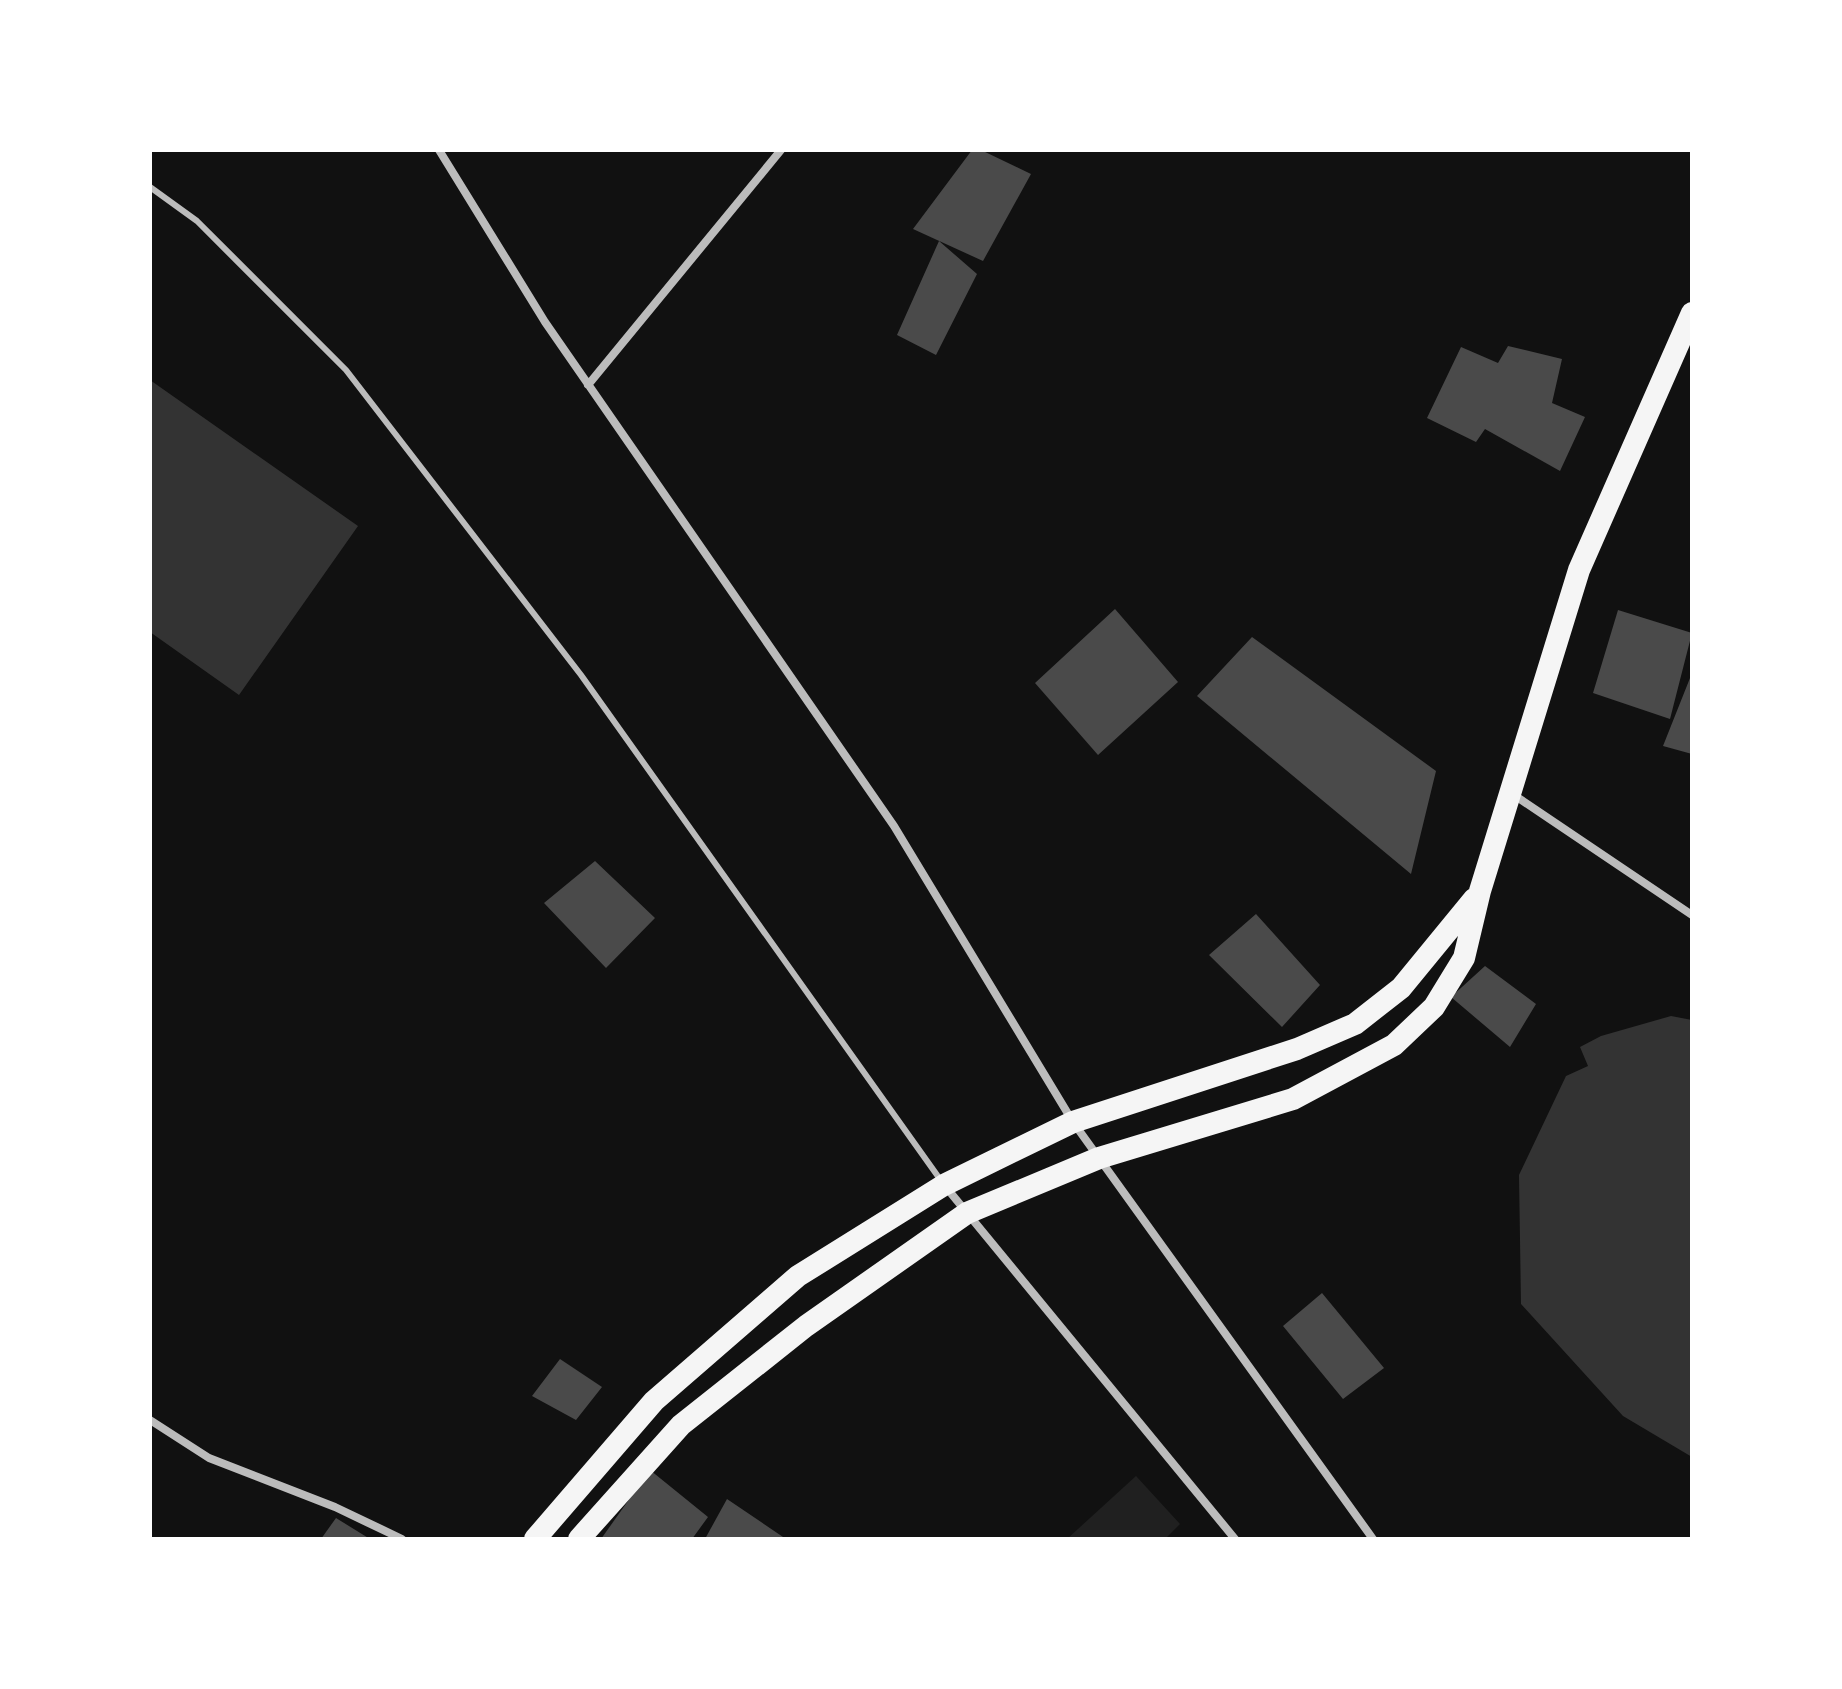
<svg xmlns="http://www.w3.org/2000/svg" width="1842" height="1689" viewBox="0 0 1842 1689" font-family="Signika,sans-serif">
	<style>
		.green { fill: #202020 }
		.water { fill: #333 }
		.building { fill: #4a4a4a }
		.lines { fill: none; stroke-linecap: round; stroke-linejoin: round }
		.service { stroke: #bcbcbc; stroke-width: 6 }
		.minor { stroke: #bcbcbc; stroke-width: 8 }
		.trunk { stroke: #f5f5f5; stroke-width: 22 }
	</style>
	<rect width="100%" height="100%" fill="#111"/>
	<path class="green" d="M1136,1476L1180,1524L1165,1539H1067Z"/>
	<path class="water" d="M150,380L358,526L239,695L150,632Z
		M1671,1016L1692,1020V1457L1623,1416L1521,1304L1519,1175L1566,1076L1588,1066L1580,1047L1601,1036Z"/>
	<path class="building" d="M972,150H981L1031,174L983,261L913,229Z
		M939,241L977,274L936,355L897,335Z
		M1508,346L1562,359L1552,403L1585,417L1560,471L1485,429L1476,442L1427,418L1461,347L1498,363Z
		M1115,609L1178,682L1098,755L1035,683Z
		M1618,610L1692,633L1670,719L1593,693Z
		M1252,637L1436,771L1411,874L1197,696Z
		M1692,673V754L1663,746Z
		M595,861L655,918L606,968L544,903Z
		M1256,914L1320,985L1282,1027L1209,955Z
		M1485,966L1536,1004L1510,1047L1451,997Z
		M1322,1293L1384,1368L1343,1399L1283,1326Z
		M560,1359L602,1387L576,1420L532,1396Z
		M650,1470L708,1517L692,1539H601Z
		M727,1499L786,1539H705Z
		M336,1518L370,1539H321Z"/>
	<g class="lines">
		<path class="service" d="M150,187L197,221L346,370L581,675L942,1182"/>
		<path class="minor" d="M439,150L545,322L894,826L1073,1122L1373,1539
			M588,385L781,150
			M1511,793L1692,915
			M945,1186L1235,1539
			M150,1420L209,1458L335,1507L402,1539"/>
		<path class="trunk" d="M535,1539L654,1401L798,1276L944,1185L1073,1122L1297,1049L1355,1024L1401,988L1474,899
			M579,1539L681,1425L806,1326L967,1213L1099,1158L1293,1099L1394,1045L1434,1007L1464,958L1480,891L1579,570L1692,313"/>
	</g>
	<rect width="1842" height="1689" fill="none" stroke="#ffffff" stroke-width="304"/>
</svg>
